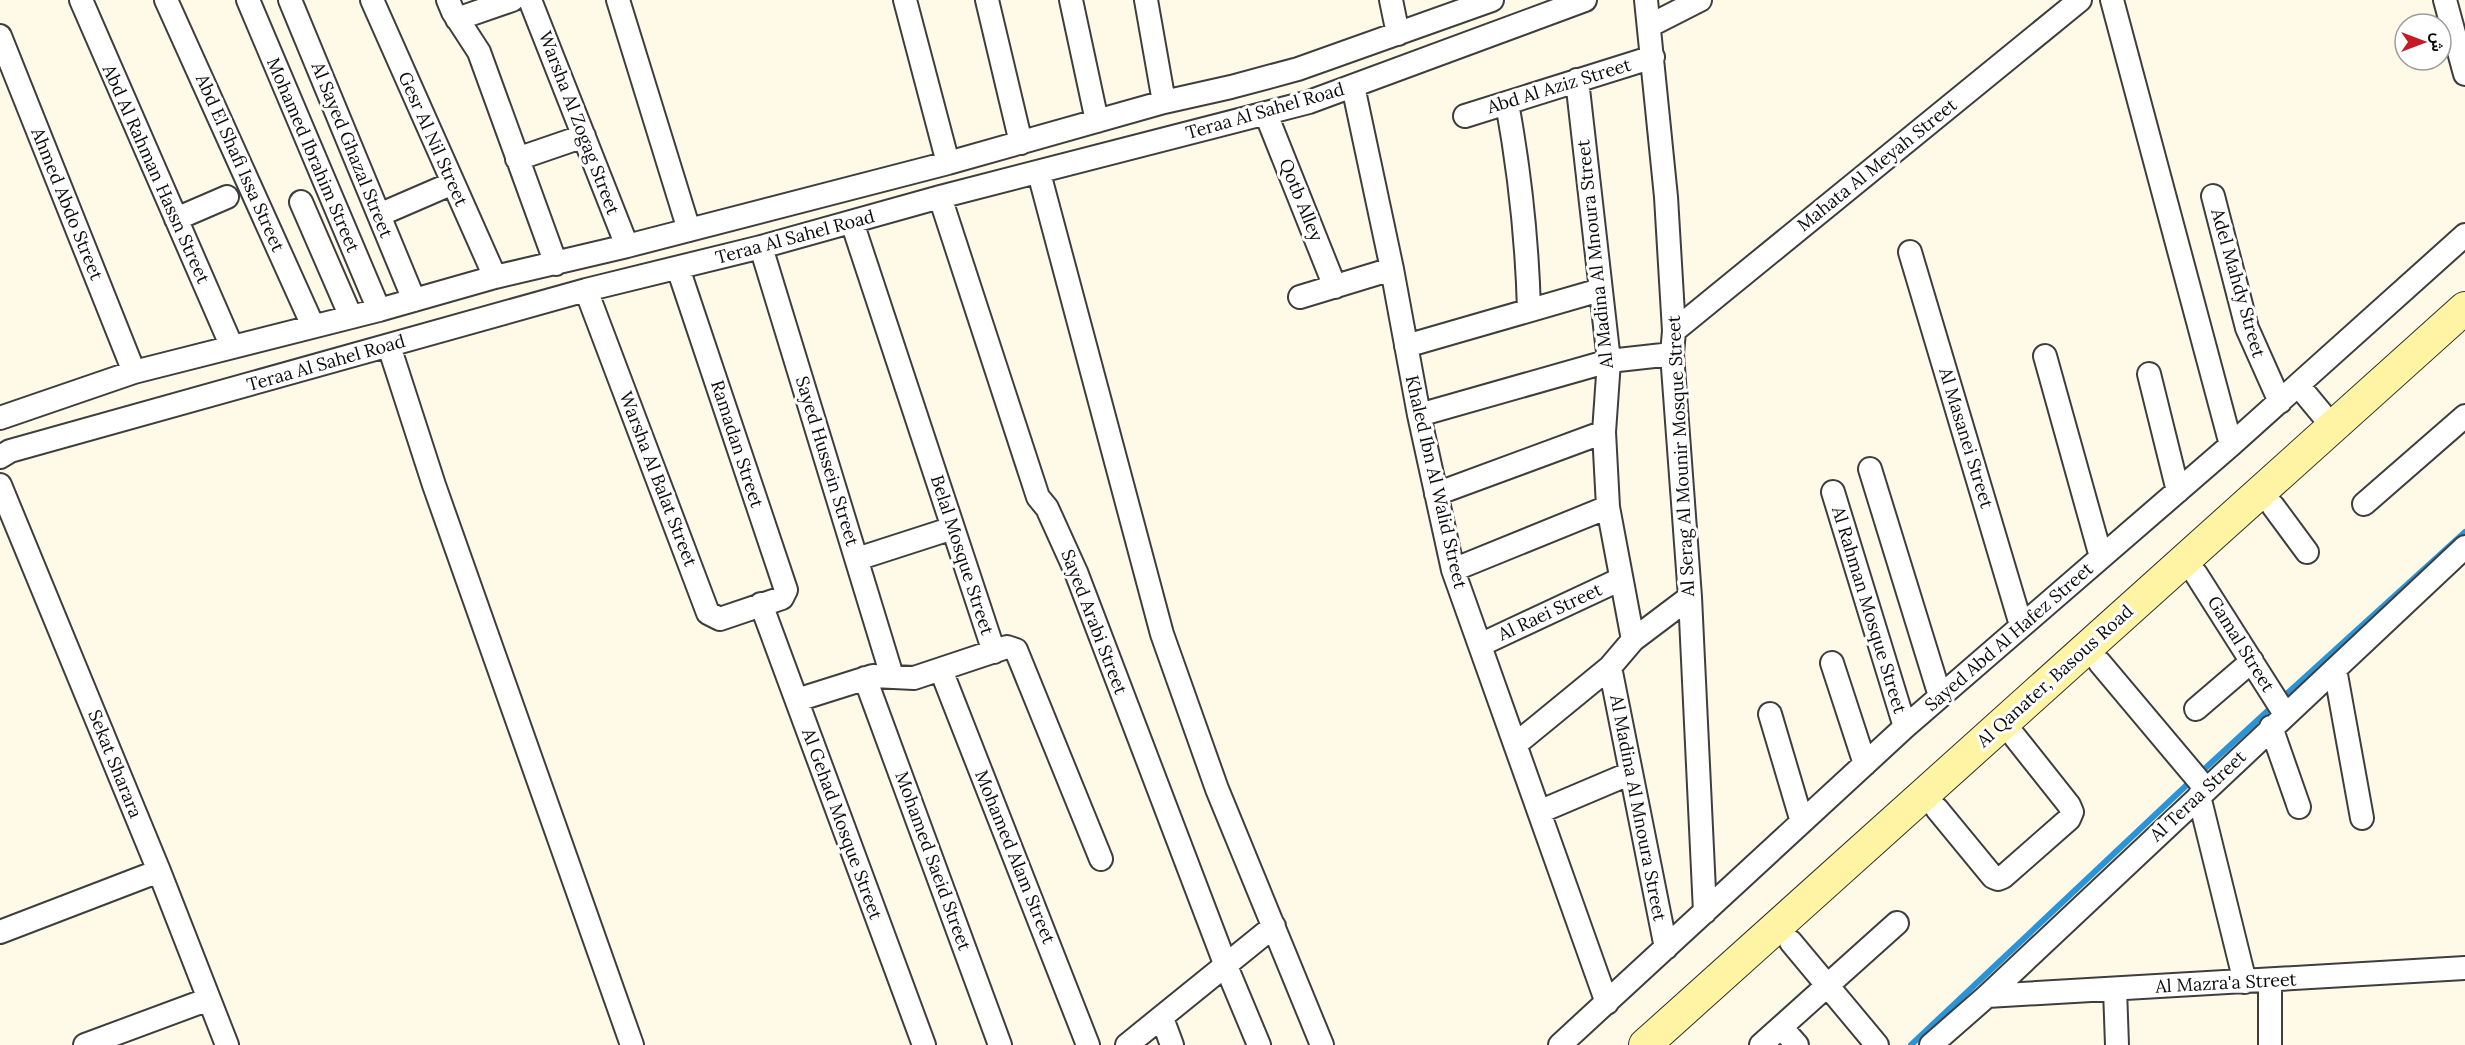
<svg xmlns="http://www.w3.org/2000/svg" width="2465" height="1045" viewBox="0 0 2465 1045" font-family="Lora,Vazirmatn,serif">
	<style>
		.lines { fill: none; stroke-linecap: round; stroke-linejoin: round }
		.stream { stroke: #2b94d7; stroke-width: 6 }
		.street-casing { stroke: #3e3e3e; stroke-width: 26 }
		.secondary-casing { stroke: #2d2d2d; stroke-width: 34 }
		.street { stroke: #fff; stroke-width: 22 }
		.secondary { stroke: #fff4a3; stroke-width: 32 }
		.labels { text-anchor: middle; stroke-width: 6; stroke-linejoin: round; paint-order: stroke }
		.street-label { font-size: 18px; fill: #0b0b0b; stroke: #fff }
	</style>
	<rect width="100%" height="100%" fill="#fffae8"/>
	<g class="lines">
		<path class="stream" d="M2281,699L2465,532
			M2199,774L2273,706
			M1911,1045L2191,781"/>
		<g class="street-casing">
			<path id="street" d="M81,0L232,347
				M166,0L313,326
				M248,0L379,310
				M290,0L414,300
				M372,0L495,277
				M448,0L453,12L479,52L556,264
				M530,0L627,246
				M618,0L689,230
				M905,0L948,163
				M987,0L1021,143
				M1071,0L1097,121
				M1146,0L1164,102
				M1391,0L1398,34
				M1646,0L1666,197L1674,331L1672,354L1690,597L1705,912
				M2112,0L2231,445
				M2445,0L2465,74
				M457,19L512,0
				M1649,26L1700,0
				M0,36L134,372
				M1577,80L1609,361L1604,432L1608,507L1633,640
				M1353,86L1392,269L1419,415L1453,570L1607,1003
				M1507,103C1520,174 1527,237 1529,310
				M1266,114L1335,287
				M1465,116L1653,57
				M517,159L584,136
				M1039,173L1162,634L1217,789L1322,1045
				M2213,196L2247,328L2280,402
				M940,197L1038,497L1047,508L1076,572L1226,966L1259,1045
				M301,202L351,317
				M379,215L453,183
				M176,219L227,197
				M852,222L994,652
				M761,247L892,676
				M1910,252L2021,625
				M586,290L708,613L720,619L782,598L786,590L678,268
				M1300,297L1392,269
				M1674,331L2080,0
				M389,346L434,485L632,1045
				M1406,346L1600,290
				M2045,356L2101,557
				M2149,374L2178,491
				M2298,385L2332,426
				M1419,415L1609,361L1672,354
				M0,418L134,372L379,310L495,277L627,246L948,163L1164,102L1231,87L1298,69L1492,0
				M0,457L10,451L586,290L761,247L940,197L1309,102L1585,0
				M1870,469L1940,696
				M0,485L159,871L227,1045
				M1833,492L1905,727
				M1436,494L1604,432
				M2364,504L2465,416
				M2273,506L2307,552
				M857,559L953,528
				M1453,570L1608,507
				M2196,574L2285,714
				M761,604L924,1045
				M1480,645L1621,579
				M1832,663L1865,764
				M2100,663L2206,789
				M1610,667L1666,948
				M2335,669L2362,818
				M941,670L1088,1045
				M865,678L1000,1045
				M797,700L873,676L914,678L1007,647L1016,650L1101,859
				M2196,709L2252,661
				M1770,714L1802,822
				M2271,727L2299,807
				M1516,744L1610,667L1633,640L1690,597
				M2199,796L2245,982
				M1937,809L1993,877L1998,879L2003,877L2069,819L2072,812L2069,805L2015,737
				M1539,812L1631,773
				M0,932L159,871
				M1791,942L1877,1045
				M2270,981V1045
				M2115,989L2117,1045
				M1987,996L2465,968
				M1162,1018L1172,1045
				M1781,1027L1797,1045
				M85,1045L209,999
				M1127,1045L1274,926
				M1560,1045L1905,727L2231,445L2465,235
				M1761,1045L1897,923
				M1931,1045L1987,996L2465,547"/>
		</g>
		<g class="secondary-casing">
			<path id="secondary" d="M1645,1045L2465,308"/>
		</g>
		<use href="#street" class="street"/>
		<use href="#secondary" class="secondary"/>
	</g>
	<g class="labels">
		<g class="street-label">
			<text transform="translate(1559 86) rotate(-17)" y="6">Abd Al Aziz Street</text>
			<text transform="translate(1265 111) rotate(-16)" y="6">Teraa Al Sahel Road</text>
			<text transform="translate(579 123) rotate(69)" y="6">Warsha Al Zogag Street</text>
			<text transform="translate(433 139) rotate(66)" y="6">Gesr Al Nil Street</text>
			<text transform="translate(352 150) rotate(68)" y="6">Al Sayed Ghazal Street</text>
			<text transform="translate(313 155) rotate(67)" y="6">Mohamed Ibrahim Street</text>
			<text transform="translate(240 163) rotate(66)" y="6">Abd El Shafi Issa Street</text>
			<text transform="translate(1877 165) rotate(-39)" y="6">Mahata Al Meyah Street</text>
			<text transform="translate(156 174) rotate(66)" y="6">Abd Al Rahman Hassn Street</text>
			<text transform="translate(1301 200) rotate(68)" y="6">Qotb Alley</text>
			<text transform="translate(67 204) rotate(68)" y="6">Ahmed Abdo Street</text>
			<text transform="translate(795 237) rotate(-15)" y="6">Teraa Al Sahel Road</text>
			<text transform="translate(1595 254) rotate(-96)" y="6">Al Madina Al Mnoura Street</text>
			<text transform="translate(2238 283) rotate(74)" y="6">Adel Mahdy Street</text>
			<text transform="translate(326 363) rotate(-16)" y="6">Teraa Al Sahel Road</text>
			<text transform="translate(1966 438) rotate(73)" y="6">Al Masanei Street</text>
			<text transform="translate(737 444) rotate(72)" y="6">Ramadan Street</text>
			<text transform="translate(1681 456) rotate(-93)" y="6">Al Serag Al Mounir Mosque Street</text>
			<text transform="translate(827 461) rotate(73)" y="6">Sayed Hussein Street</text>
			<text transform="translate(658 479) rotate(69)" y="6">Warsha Al Balat Street</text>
			<text transform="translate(1436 482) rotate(77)" y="6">Khaled Ibn Al Walid Street</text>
			<text transform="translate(962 555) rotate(72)" y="6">Belal Mosque Street</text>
			<text transform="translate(1869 610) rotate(73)" y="6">Al Rahman Mosque Street</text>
			<text transform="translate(1550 612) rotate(-25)" y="6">Al Raei Street</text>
			<text transform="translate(1094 622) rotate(69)" y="6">Sayed Arabi Street</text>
			<text transform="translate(2009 637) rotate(-41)" y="6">Sayed Abd Al Hafez Street</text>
			<text transform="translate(2241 644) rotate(58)" y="6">Gamal Street</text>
			<text transform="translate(2055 676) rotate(-42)" y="6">Al Qanater, Basous Road</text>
			<text transform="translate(115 764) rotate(68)" y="6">Sekat Sharara</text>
			<text transform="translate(2198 796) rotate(-43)" y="6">Al Teraa Street</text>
			<text transform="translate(1638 808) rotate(79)" y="6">Al Madina Al Mnoura Street</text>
			<text transform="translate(842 824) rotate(70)" y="6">Al Gehad Mosque Street</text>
			<text transform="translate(1015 857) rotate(68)" y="6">Mohamed Alam Street</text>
			<text transform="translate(933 861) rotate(70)" y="6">Mohamed Saeid Street</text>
			<text transform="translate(2226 983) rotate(-3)" y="6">Al Mazra'a Street</text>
		</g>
	</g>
	<g transform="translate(2423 42) rotate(90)"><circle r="28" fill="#ffffff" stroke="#9d9d9d" stroke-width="1.5"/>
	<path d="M0-4.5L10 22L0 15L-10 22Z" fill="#c41a24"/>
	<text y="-9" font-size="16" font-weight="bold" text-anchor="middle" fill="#0b0b0b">ش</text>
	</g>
</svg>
